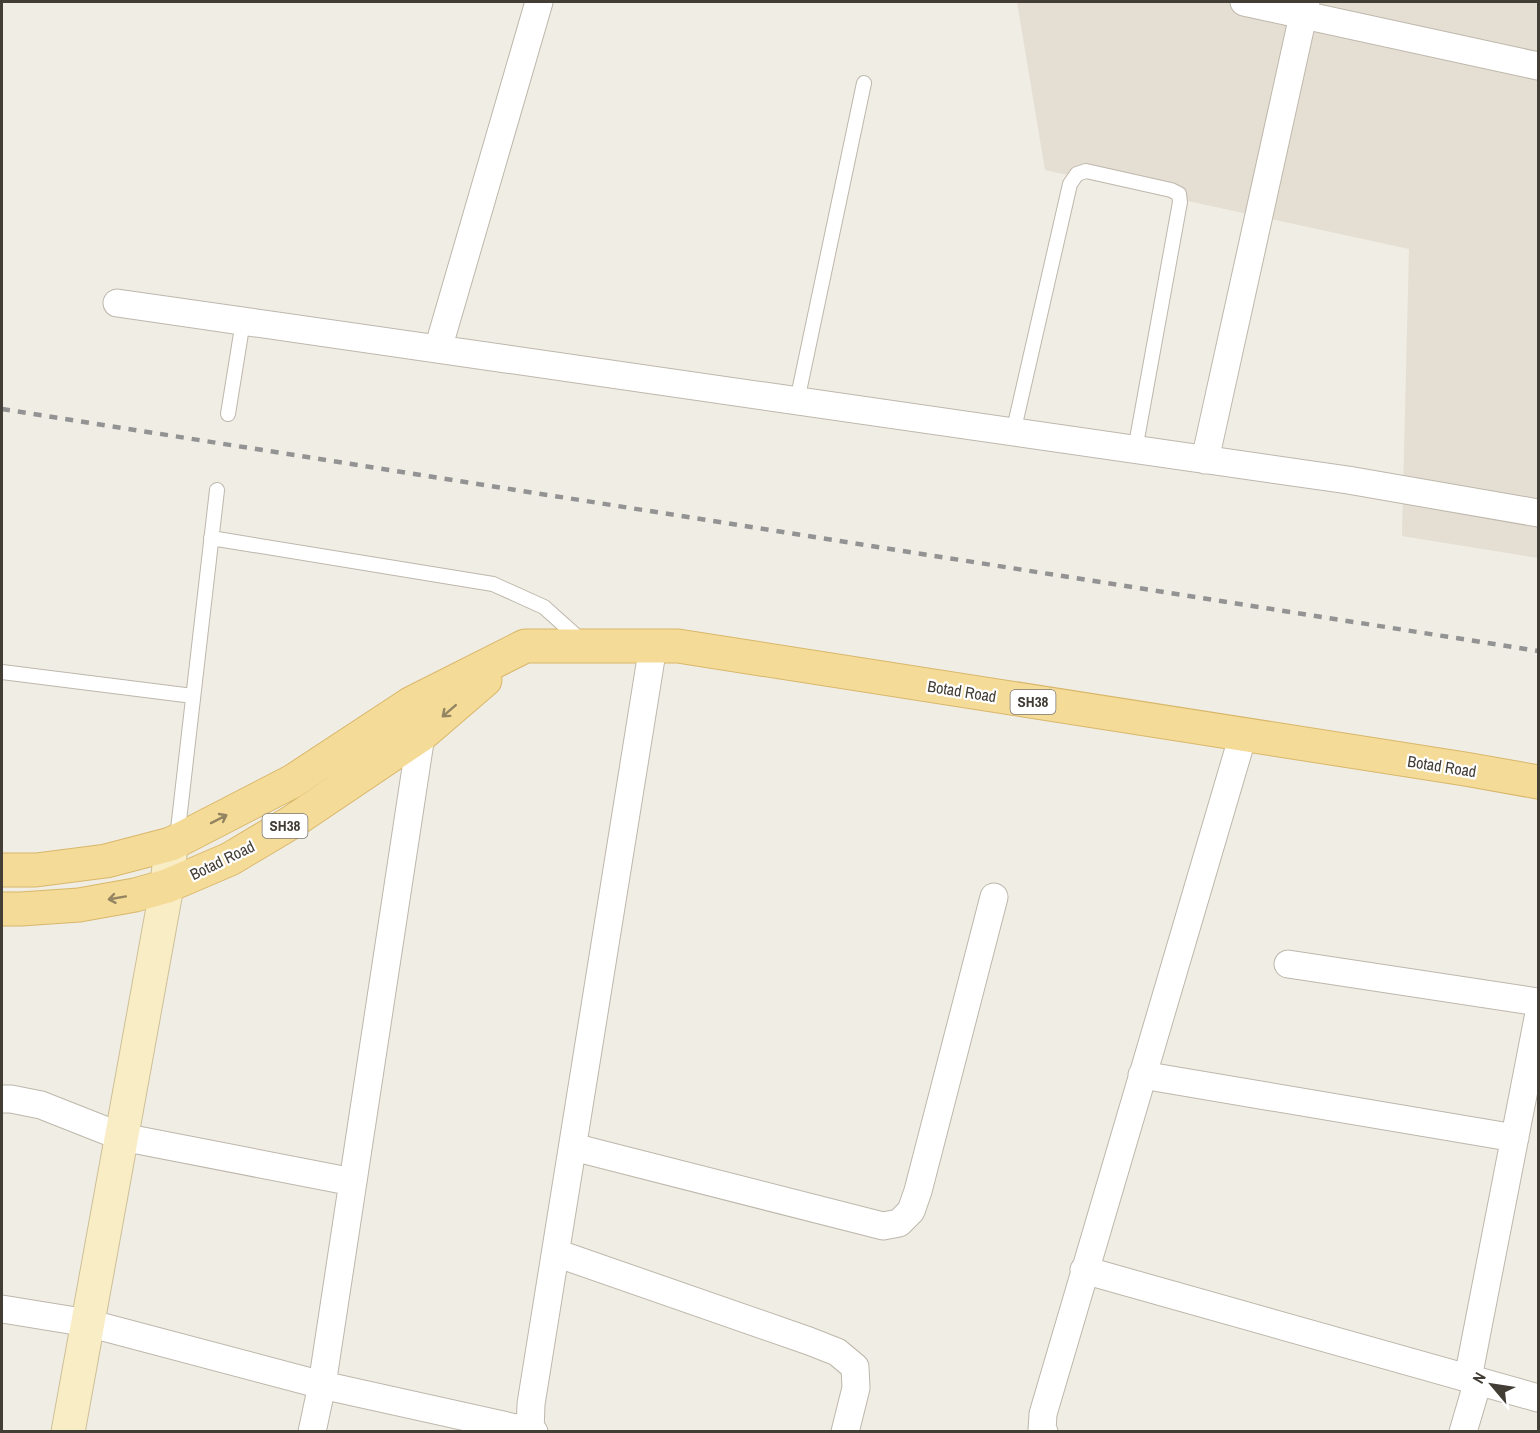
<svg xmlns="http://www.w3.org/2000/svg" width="1540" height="1433" viewBox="0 0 1540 1433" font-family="'Archivo Narrow',sans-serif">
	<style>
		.residential { fill: #e4ded3 }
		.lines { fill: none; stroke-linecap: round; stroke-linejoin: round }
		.lane-casing { stroke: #beb7ab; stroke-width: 16 }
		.street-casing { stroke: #beb7ab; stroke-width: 29 }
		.secondary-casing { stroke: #cdbf97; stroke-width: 35 }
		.primary-casing { stroke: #d8b76a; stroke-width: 35 }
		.lane { stroke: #fff; stroke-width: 14 }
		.street { stroke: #fff; stroke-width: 27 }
		.secondary { stroke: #f9edc5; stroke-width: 33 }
		.primary { stroke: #f5db98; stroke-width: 33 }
		.rail { stroke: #939393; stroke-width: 4.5; stroke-dasharray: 8 8; stroke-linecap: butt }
		.oneway { stroke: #938462 }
		.labels { text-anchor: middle; stroke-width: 4.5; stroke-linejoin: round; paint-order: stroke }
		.shield { fill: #fff; stroke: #7b7772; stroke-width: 1.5 }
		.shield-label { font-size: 15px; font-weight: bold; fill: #423d35 }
		.street-label { font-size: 16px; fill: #423d35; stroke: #fff }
	</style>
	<rect width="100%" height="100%" fill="#f0ede4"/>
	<path class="residential" d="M1017,2H1538V558L1402,536L1409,249L1045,170Z"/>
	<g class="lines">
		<g class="lane-casing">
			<path id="lane" d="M797,401L864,83
				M228,414L243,321
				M1013,433L1070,184L1077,174L1086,171L1171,190L1179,194L1180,202L1135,450
				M211,538L493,584L544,607L583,642
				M2,672L193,696
				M177,838L217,490"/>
		</g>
		<g class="street-casing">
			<path id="street" d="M1244,2L1538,66
				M117,303L1348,480L1538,513
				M438,349L539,2
				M1205,460L1306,2
				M1288,964L1538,1002
				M1142,1075L1515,1138
				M2,1099H11L41,1105L122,1137L353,1182
				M573,1147L883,1226L899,1223L911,1211L918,1191L994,897
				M556,1253L809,1341L837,1352L855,1367L856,1388L845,1432
				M1084,1270L1538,1398
				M2,1309L88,1323L322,1385L534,1432
				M1468,1378L1538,1018
				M312,1432L322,1385L421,735
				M530,1432L531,1404L653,646
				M1044,1432L1042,1430L1043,1414L1243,735
				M1463,1432L1478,1381"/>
		</g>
		<g class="secondary-casing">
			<path id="secondary" d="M68,1432L167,886L171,844"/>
		</g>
		<g class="primary-casing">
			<path id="primary" d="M2,870H36L106,861L171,844L293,781L410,704L525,646H678L1465,769L1538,782
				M2,909H21L79,905L135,895L167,886L230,859L292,822L421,735L485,680"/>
		</g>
		<use href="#lane" class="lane"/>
		<use href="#street" class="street"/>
		<use href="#secondary" class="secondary"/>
		<use href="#primary" class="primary"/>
		<path class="rail" d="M2,409L1538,651"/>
	</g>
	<defs><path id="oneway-shaft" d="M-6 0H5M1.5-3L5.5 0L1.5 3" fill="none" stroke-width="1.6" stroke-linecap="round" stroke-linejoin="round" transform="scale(1.5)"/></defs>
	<g class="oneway">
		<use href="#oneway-shaft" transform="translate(449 711) rotate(139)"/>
		<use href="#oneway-shaft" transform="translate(219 819) rotate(-27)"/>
		<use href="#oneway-shaft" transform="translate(117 898) rotate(170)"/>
	</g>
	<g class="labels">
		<g class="shield">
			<rect x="1010.5" y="690" width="45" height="24" rx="4.5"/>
			<rect x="262.5" y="814" width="45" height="24" rx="4.5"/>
		</g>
		<g class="shield-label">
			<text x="1033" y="707">SH38</text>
			<text x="285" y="831">SH38</text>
		</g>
		<g class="street-label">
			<text transform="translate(962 691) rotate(9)" y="6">Botad Road</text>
			<text transform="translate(1442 766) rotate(9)" y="6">Botad Road</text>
			<text transform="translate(222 860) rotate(-26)" y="6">Botad Road</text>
		</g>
	</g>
	<rect width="1540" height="1433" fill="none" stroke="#423d35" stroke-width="6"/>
	<g transform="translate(1492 1385) rotate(299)" stroke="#ffffff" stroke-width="4.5" paint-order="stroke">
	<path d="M0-4.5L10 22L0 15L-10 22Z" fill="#423d35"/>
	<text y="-9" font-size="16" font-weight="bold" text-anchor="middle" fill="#423d35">N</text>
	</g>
</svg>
